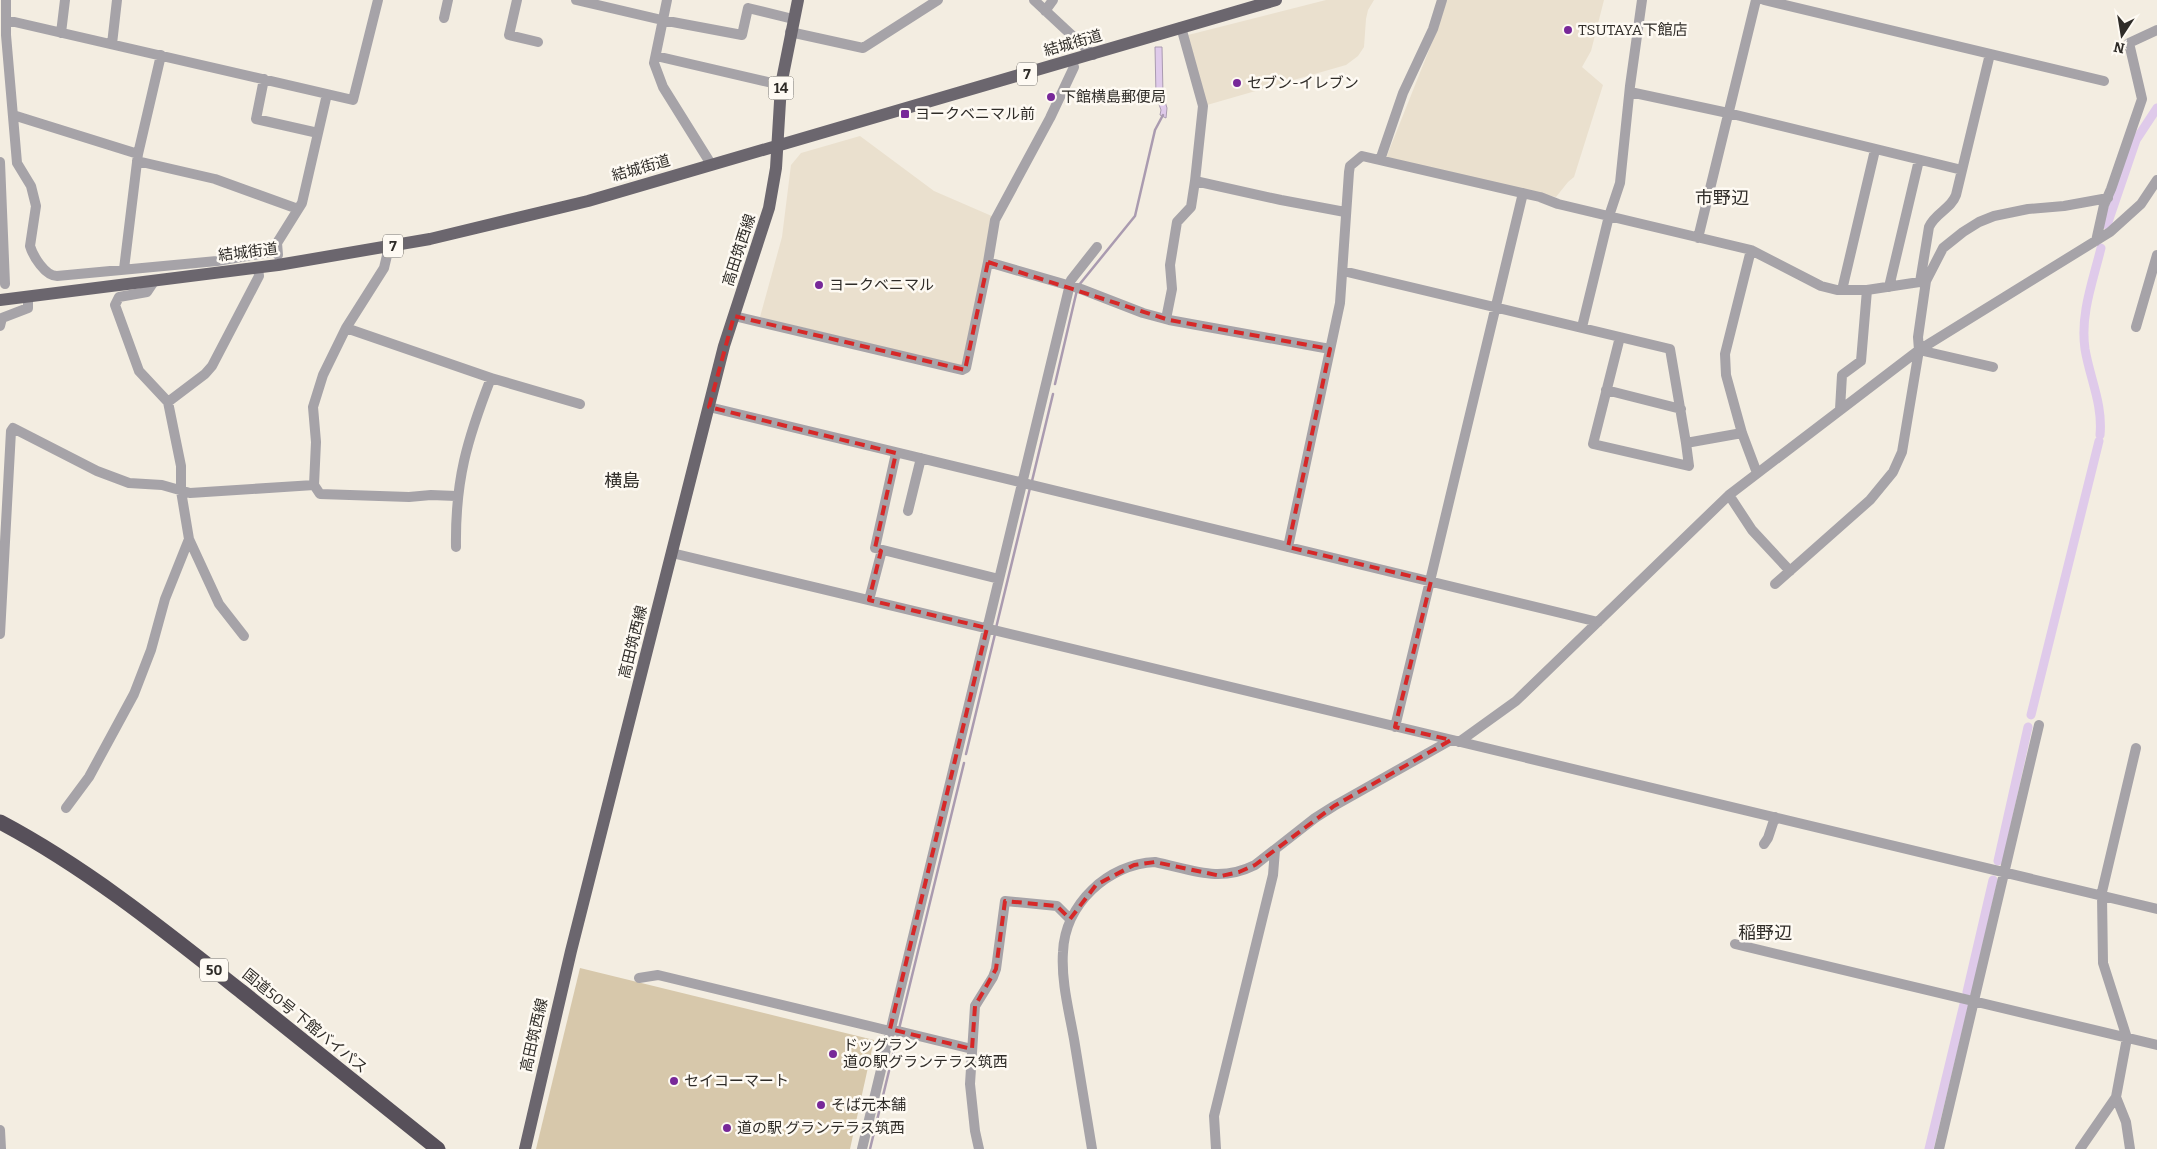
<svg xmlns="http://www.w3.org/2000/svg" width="2157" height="1149" viewBox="0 0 2157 1149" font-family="Bitter,'Noto Sans JP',serif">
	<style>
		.built { fill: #eae0ce }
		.green { fill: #d7c8ab }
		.water { fill: #dfcaea; stroke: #aa9bb0 }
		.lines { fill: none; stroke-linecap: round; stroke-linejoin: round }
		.stream { stroke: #aa9bb0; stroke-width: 2.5 }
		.canal { stroke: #dfcaea; stroke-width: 9 }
		.minor { stroke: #a6a3a8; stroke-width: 10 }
		.major { stroke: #6b666e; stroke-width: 12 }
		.highway { stroke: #57505a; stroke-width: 15 }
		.marked { fill: none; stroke: #d62828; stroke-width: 4; stroke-dasharray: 10 6; stroke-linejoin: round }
		.poi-dot { fill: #782899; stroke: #fefaf3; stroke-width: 2 }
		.labels { text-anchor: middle; stroke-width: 5; stroke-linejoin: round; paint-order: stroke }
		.shield { fill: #fefaf3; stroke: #6d6a65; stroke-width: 1 }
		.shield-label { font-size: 14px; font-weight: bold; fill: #2f2c28 }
		.poi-label { font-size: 15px; fill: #2f2c28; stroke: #fefaf3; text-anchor: start }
		.street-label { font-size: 15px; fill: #2f2c28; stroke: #fefaf3 }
		.quarter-label { font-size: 18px; fill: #2f2c28; stroke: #fefaf3 }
	</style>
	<rect width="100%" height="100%" fill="#f3ede1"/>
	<path class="built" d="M1326,0H1374L1368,10L1366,19L1364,47L1358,56L1346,65L1207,105L1188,35Z
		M1447,0H1604L1591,51L1582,67L1603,85L1574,177L1568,182L1556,197L1386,158L1437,30Z
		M860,136L934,191L994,217L964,367L760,317L782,237L791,165L801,153Z"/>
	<path class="green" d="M580,968L874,1040L850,1149H536Z"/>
	<path class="water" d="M1155,47H1162L1163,95L1167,108L1166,118L1160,115L1161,110L1156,96Z"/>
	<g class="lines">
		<path class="stream" d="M1079,285L1135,216L1155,130L1163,115
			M1055,384L1077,290
			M1032,481L1053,394
			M996,628L1030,488
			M966,754L995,634
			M899,1029L964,763
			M870,1149L898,1034"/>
		<path class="canal" d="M2107,225L2136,140L2157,108
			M2100,435C2103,404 2090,379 2085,349C2080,314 2093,281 2101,248
			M2031,715L2099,441
			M1998,861L2028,727
			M1967,992L1993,880
			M1929,1149L1964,1004"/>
		<path class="minor" d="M6,0V35L17,163L31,186L36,206L30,246C33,256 45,276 57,276L217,261L277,251
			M517,0L509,35L538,42
			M576,0L662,20L742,35L748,8L793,19
			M667,0L654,63L663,87L711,164
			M1034,0L1093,55
			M1764,0L2104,81
			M1045,11L1053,0
			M444,18L448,0
			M6,20L353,100L378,0
			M1181,27L1203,106L1195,181L1281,200L1345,212
			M790,32L863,48L938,0
			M61,33L65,0
			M112,44L117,0
			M656,56L781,85
			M1072,61L1074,67L1050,118L995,220L988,262L1081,289L1143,313L1169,320L1330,349
			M264,79L256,119L318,133
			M1630,92L1728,113L1962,170
			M13,115L138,154
			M1380,160L1403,93L1433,29L1442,0
			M137,161L215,179L298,209
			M0,162L5,284
			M1698,238L1756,0
			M2096,241L2104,205L2111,189L2142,99L2129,43L2157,30
			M389,247L384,268L346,328L323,375L313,407L316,442L314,485L320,494L409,497L431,495L456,496
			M1751,250L1725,354L1726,375L1742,433L1757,473
			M278,255L277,243L302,203L327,94
			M124,269L138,154L161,55
			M1343,271L1670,349L1686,443L1742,433
			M155,280L147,292L119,297L115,305L139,371L168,402L181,466V491L189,539L219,604L244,636
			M1920,282L1929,227C1935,213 1951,209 1956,195L1990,54
			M1889,287L1919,160
			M1842,290L1875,150
			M734,316L962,370L966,368L988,262
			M1166,319L1172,289L1170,265L1177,222L1191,207L1195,181
			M0,326L2,318L28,308V296
			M1582,327L1609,216L1620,183L1630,86L1642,0
			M2136,327L2157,255
			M346,328L491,378L580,404
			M1620,337L1593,444L1689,466L1686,443
			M1919,350L1993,367
			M1606,390L1681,409
			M168,402L205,374L212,366L259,276L258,268
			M709,407L1598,622
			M1840,409L1842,375L1861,361L1867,290
			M896,453L875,548L999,579
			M1729,495L1752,530L1790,571
			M908,511L921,458
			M456,547C455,480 467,440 491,378
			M1288,547L1340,303L1349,172L1350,166L1362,156L1540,197L1558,204L1751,250L1821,286L1837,290H1867L1926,281
			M672,553L2157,909
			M1775,584L1870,500L1893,472L1902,452L1919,350L1918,337L1926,281L1943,248L1963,232L1979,222L1994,216L2028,209L2064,206L2108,198
			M869,600L882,550
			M0,634L11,431L13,428L97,471L129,483L162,485L190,493L314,485
			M1395,727L1523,193
			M1459,742L1516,701L1729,495L1919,350L2110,232L2141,204L2157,180
			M66,808L89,777L134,694L151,650L165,599L189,539
			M1764,844L1768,838L1775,817
			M2101,896L2136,748
			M1735,944L2157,1045
			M639,978L658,975L890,1031
			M890,1029L972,1049
			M2116,1097L2126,1122L2130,1149
			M0,1130L1,1149
			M862,1149L1071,280L1097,247
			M979,1149L975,1131L970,1084L975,1006L993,977L996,969L1005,901L1057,906L1070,919
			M1092,1149C1086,1112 1080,1076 1074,1039C1069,1011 1061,981 1063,952C1065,904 1108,864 1155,862C1193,870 1219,883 1255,865L1315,818L1334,806L1451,740
			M1216,1149L1214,1116L1273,875L1275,850
			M1939,1149L2039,725
			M2080,1149L2116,1097L2127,1038L2103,963L2102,896"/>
		<path class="major" d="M0,300L278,265L430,239L588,201L1276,0
			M525,1149L571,951L724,346L769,208L776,168L781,85L798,0"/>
		<path class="highway" d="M0,822C87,868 165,931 242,992C307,1044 373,1097 438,1149"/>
	</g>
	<path class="marked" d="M988,262L1169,320L1330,349L1288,547L1431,581L1395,727L1451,740L1334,806L1255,865L1239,872L1221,876L1155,862L1134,865L1096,885L1070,919L1057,906L1005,901L996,969L975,1006L972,1049L890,1029L987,628L869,600L881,551L875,548L896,453L709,407L734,316L965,370Z"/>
	<g class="poi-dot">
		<circle cx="1568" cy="30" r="5"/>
		<circle cx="1237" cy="83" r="5"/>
		<circle cx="1051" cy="97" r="5"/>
		<rect x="900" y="109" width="10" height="10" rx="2.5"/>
		<circle cx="819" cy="285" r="5"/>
		<circle cx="833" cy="1054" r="5"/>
		<circle cx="674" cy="1081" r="5"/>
		<circle cx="821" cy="1105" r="5"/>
		<circle cx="727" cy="1128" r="5"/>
	</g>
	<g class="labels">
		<g class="shield">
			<rect x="1017" y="62.5" width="20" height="23" rx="4"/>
			<rect x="768.5" y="76.5" width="25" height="23" rx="4"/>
			<rect x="383" y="234.5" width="20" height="23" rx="4"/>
			<rect x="200" y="958.5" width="28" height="23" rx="4"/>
		</g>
		<g class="shield-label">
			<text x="1027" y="79">7</text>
			<text x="781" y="93">14</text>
			<text x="393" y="251">7</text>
			<text x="214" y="975">50</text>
		</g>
		<g class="poi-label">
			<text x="1578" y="35">TSUTAYA下館店</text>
			<text x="1247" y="88">セブン-イレブン</text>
			<text x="1061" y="102">下館横島郵便局</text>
			<text x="915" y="119">ヨークベニマル前</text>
			<text x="829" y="290">ヨークベニマル</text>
			<text x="843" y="1050">ドッグラン<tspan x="843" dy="17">道の駅グランテラス筑西</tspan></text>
			<text x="684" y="1086">セイコーマート</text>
			<text x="831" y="1110">そば元本舗</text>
			<text x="737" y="1133">道の駅 グランテラス筑西</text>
		</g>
		<g class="street-label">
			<text transform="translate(1073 43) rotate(-16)" y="5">結城街道</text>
			<text transform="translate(641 168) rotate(-16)" y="5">結城街道</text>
			<text transform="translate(739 250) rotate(-72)" y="5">高田筑西線</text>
			<text transform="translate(248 252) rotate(-7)" y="5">結城街道</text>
			<text transform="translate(633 642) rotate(-76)" y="5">高田筑西線</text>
			<text transform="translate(305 1021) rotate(39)" y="5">国道50号 下館バイパス</text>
			<text transform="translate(534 1035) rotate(-77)" y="5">高田筑西線</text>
		</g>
		<g class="quarter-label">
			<text x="1722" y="204">市野辺</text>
			<text x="622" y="487">横島</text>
			<text x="1765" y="939">稲野辺</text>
		</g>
	</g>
	<g transform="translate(2122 35) rotate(192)" stroke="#fefaf3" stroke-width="4" paint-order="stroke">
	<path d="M0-4L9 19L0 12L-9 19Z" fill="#2f2c28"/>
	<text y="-8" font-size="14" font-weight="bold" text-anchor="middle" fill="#2f2c28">N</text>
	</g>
</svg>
